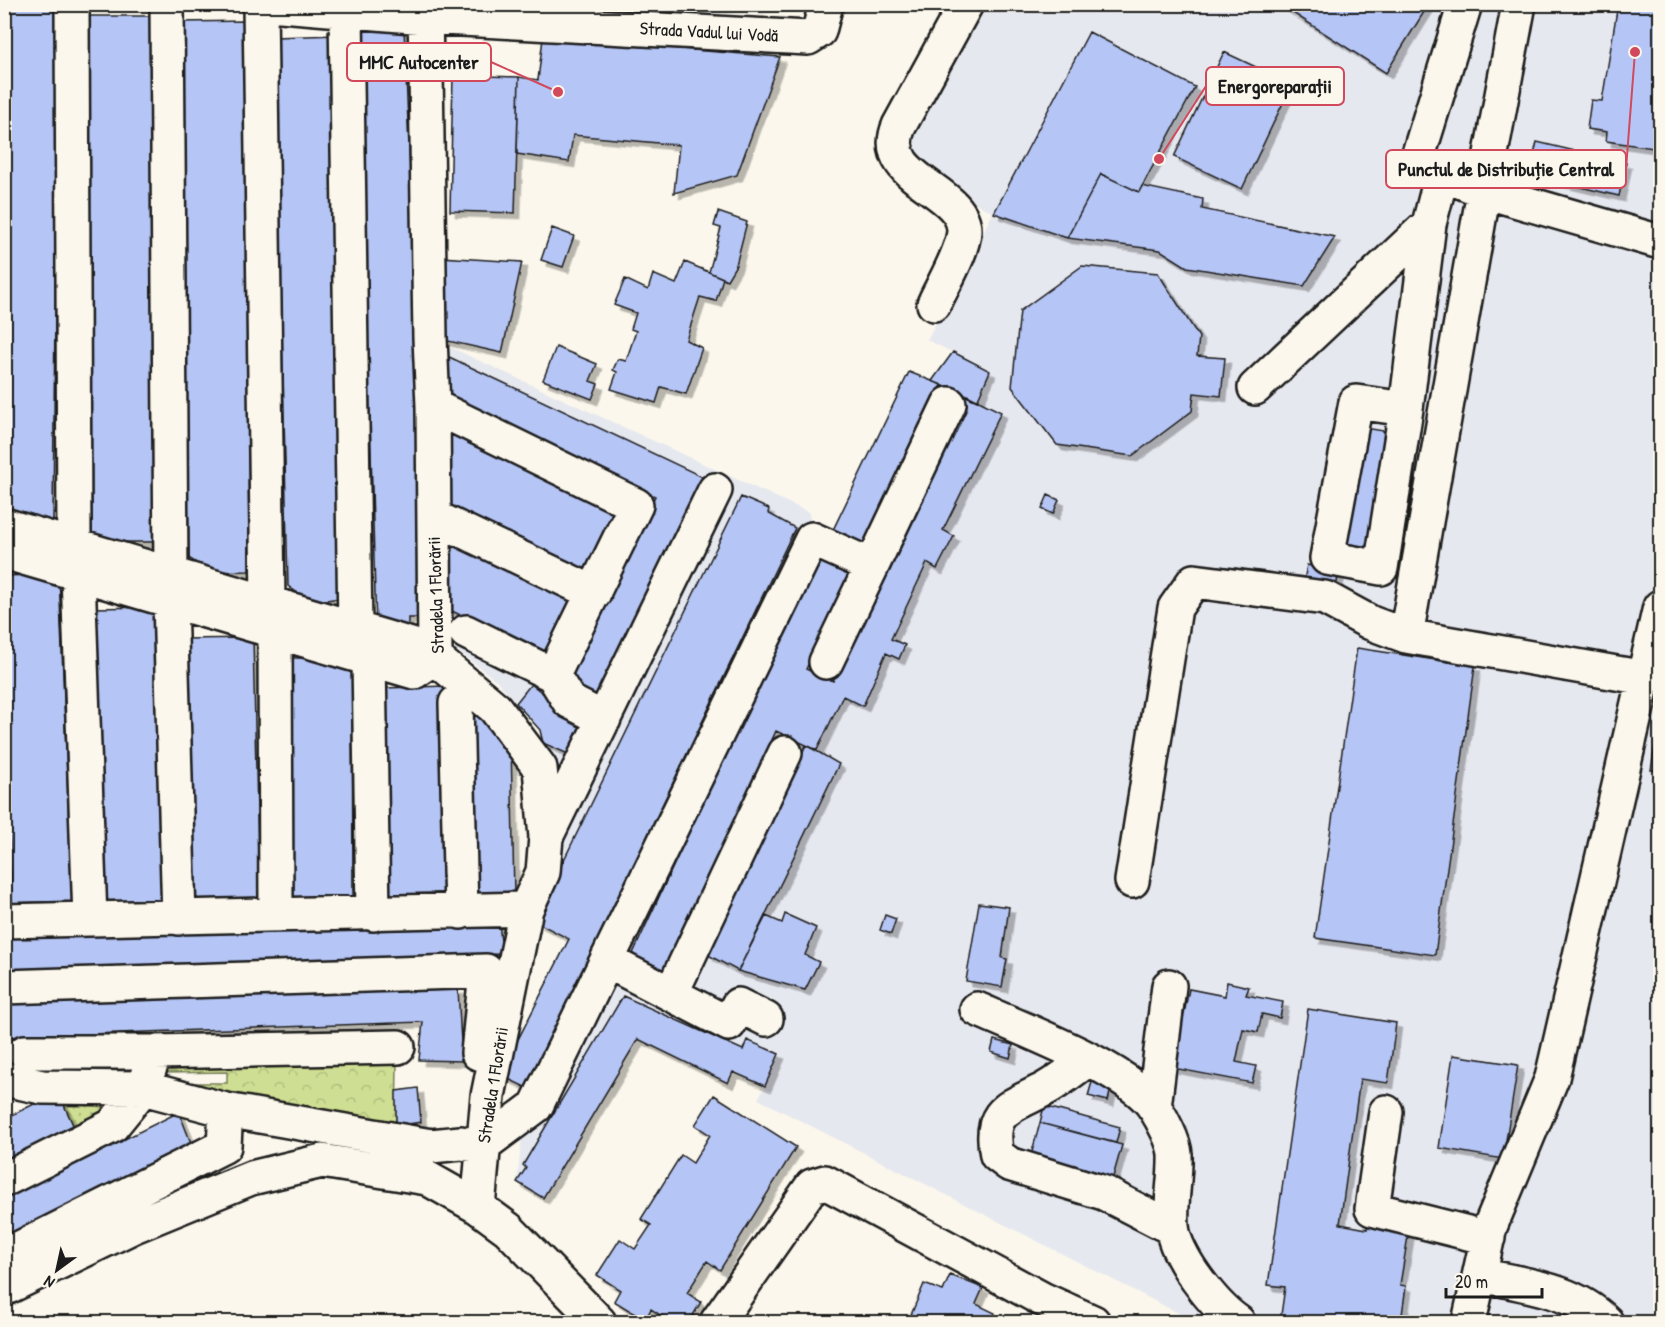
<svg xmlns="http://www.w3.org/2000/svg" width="1665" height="1327" viewBox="0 0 1665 1327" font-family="'Patrick Hand',sans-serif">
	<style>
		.built { fill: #e6e8ef }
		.grass { fill: url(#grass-dots); stroke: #757d57; stroke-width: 1.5 }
		.forest { fill: url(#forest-crowns); stroke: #757d57; stroke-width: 1.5 }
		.building { fill: #b5c5f5; stroke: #1c1c1c; stroke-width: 1.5; filter: url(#shadow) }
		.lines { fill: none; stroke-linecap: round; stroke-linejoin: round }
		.minor-casing { stroke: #1c1c1c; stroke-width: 38 }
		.minor { stroke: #fbf7ec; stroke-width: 33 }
		.labels { text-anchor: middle; stroke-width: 4.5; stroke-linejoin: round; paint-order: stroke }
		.street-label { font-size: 18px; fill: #1c1c1c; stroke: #fbf7ec }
		.leader { fill: none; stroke: #d1495b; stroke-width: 2 }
		.callout-dot { fill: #d1495b; stroke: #fbf7ec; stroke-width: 2 }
		.callout { fill: #fbf7ec; stroke: #d1495b; stroke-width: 2 }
		.callout-label { font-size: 20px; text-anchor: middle; font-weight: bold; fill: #1c1c1c }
	</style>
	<defs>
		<pattern id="grass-dots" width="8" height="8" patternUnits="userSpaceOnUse" patternTransform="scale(1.5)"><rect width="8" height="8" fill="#cede92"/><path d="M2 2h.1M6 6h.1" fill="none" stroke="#b0be7d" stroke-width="1.8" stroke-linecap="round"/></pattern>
		<pattern id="forest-crowns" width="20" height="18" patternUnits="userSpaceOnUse" patternTransform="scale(1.5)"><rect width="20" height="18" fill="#cede92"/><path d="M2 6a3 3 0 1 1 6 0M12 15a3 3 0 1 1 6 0" fill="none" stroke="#b0be7d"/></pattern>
		<filter id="shadow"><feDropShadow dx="5.5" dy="5.5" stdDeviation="0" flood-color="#0004"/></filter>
	</defs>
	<rect width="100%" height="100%" fill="#fbf7ec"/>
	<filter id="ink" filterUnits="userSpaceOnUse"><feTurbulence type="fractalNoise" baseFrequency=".0167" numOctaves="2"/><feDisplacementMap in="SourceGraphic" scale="12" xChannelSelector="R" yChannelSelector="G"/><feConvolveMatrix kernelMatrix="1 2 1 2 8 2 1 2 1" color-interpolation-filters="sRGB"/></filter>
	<g filter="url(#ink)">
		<path class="built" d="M987,5H1660V1322H1196L758,1099L765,1086L733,1072L728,1083L638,1039L543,1198L517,1182L527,1088L500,1075L568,939L538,923L553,769L540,730L497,681L455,649L450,641L430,338L808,512L812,523L831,532L909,372L932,381L952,352L927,340L993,213L936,180L907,138L963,32Z"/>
		<path class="grass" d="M98,1098L106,1106L104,1114L74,1127L61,1100Z"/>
		<path class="forest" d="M397,1064L396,1126L241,1100L180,1083H227V1072L165,1073L159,1069Z"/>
		<path class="building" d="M4,4H58L53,521L16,520L4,514Z
			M1279,4H1429L1386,73Z
			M1618,4H1660V149L1606,141L1607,132L1587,129L1591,100L1602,101Z
			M89,16H151L154,542H92Z
			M246,21L249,571L210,572L189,558L181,22Z
			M404,27L417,339L421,618H408V628L376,629L359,28Z
			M1089,32L1195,87L1139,192L1101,174L1067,238L994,213Z
			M338,35L349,597L310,602L288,586L275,37Z
			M543,38L780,57L737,175L674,193L679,145L573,135L569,162L517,154L519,77L538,80Z
			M1224,52L1292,84L1242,189L1174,157Z
			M453,75L519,77L515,213L450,211Z
			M1537,142L1626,163L1619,196L1529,175Z
			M1101,174L1139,192L1142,186L1203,199L1202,209L1335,237L1304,286L1187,267L1160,250L1067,238Z
			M718,212L747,222L736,265L727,280L709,272L721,228L714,226Z
			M552,228L574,236L563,267L541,260Z
			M440,257L522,262L502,353L439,339Z
			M685,262L723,278L716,301L700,297L686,340L702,348L686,394L661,387L656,403L611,389L617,372L613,370L618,359L626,361L636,331L631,329L636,313L614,305L625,279L648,290L653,274L676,284Z
			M1082,266L1158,273L1199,337L1197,356L1225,358L1221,396L1194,393L1192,411L1132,456L1057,445L1012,387L1020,311Z
			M556,347L597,364L590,381L598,384L592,399L543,380Z
			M953,352L990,371L977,401L932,381Z
			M445,355L705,478L595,707L576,698L582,686L567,680L655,496L442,394Z
			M909,372L942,385L886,500L867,548L832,532Z
			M965,394L1001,412L943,530L954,536L937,569L927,563L891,639L905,645L899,659L886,653L863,706L843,696L817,750L776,731L664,976L630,960L819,549L853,565L806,669L833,681Z
			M1359,427L1390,432L1372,549L1341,544Z
			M446,428L620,510L591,572L447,504Z
			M1048,495L1059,500L1053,514L1042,509Z
			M741,497L769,509L768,513L795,528L527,1088L500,1075L569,939L538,923L559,870Z
			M446,536L578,598L549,659L446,608Z
			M1307,565L1339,572L1336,587L1304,581Z
			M59,574L72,901L12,903L4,706V576Z
			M154,607L163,900L101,902L93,608Z
			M253,638L259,902H193L183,639Z
			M1357,648L1475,666L1435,955L1315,938Z
			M292,658H352L353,900H292Z
			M531,684L566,711L592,725L575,757L543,743L540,730L516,703Z
			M446,686L451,897L389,898L384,688Z
			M469,697L511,740L514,895H471Z
			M1656,739L1660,740V771L1651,770Z
			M806,745L839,764L738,971L708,955Z
			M979,903L1009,907L1002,958L1007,959L1002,987L966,981Z
			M785,914L816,928L805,955L819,962L805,990L738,971L766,916L782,923Z
			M885,915L896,919L891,934L880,930Z
			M499,920L502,954L4,970V933Z
			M1227,982L1249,987L1246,995L1283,1002L1280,1018L1262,1014L1258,1032L1243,1029L1236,1062L1256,1066L1252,1083L1173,1068L1189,989L1225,996Z
			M458,988L462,1061L419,1060L423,1022L8,1037L13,1068L4,1066V1002Z
			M623,996L743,1050L747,1040L779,1054L765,1086L733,1072L728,1083L638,1039L543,1198L517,1182L526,1168L523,1165Z
			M1308,1009L1396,1023L1388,1083L1360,1079L1340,1224L1367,1229V1225L1409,1230L1400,1285L1406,1286L1401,1322H1280L1285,1287L1268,1285Z
			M994,1040L1013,1045L1010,1058L991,1052Z
			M1453,1055L1518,1065L1503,1159L1439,1148Z
			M1092,1082L1111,1088L1108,1101L1088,1096Z
			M418,1088L421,1122L396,1126V1091Z
			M58,1092L74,1127L4,1163V1119Z
			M714,1095L796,1147L720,1270L707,1261L687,1293L701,1302L689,1322H667L668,1320L651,1309L645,1320L614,1301L620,1290L597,1275L620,1239L635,1249L651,1225L641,1219L681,1155L693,1163L710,1135L695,1125Z
			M1044,1106L1120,1127L1116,1143L1040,1123Z
			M179,1112L193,1148L4,1242V1199Z
			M1040,1123L1122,1145L1113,1177L1031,1155Z
			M950,1275L983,1288L976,1304L995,1313L991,1322H908L924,1284L943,1291Z
			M1522,1317L1581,1318V1322H1522Z"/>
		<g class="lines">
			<g class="minor-casing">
				<path id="minor" d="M72,4L74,545
					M167,4L171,574
					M260,4L268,603
					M269,4L424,17L808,38L819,31L826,4
					M425,4L430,338L433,406L435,658L495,708L540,768L546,837L543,872L526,909L488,1096L478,1207
					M1465,4L1416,163L1484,191L1519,4
					M346,12L355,629
					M1660,242L1484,191L1406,636L1645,678L1660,673
					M934,304C943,284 963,252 964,231C965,188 876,180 899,126L966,4
					M1255,388L1429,224
					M433,406L636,505L553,675L466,632
					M1406,409L1356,402L1327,558L1381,568L1406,409L1429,224L1442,174
					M434,517L594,593
					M4,525L435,652
					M7,553L414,672L435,658
					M78,574L90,919
					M170,601L179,918
					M275,632L276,915
					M369,659L373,914
					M826,662L872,566
					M553,675L569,701L604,719
					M456,703L461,912
					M546,837L715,490
					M1132,881L1175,608L1194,581L1325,598L1371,623L1406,636
					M4,921L526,909
					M607,961L729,1024L738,1005L766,1019
					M4,987L486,971L478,1053
					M671,994L785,753
					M977,1009C1021,1029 1130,1069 1155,1108C1162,1119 1174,1141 1175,1154C1176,1178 1170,1202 1172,1226C1175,1256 1214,1306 1238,1322
					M25,1052H155
					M1087,1060C1073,1070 1060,1081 1045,1089C1011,1107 987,1109 997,1155L1009,1164L1104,1193L1172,1228
					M4,1079L42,1087L143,1088L226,1110L431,1146L461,1143L482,1146L536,1106L812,539L872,566L949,404
					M1154,1107L1169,986
					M1386,1112L1372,1209L1488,1238
					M4,1180L112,1126L143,1088L155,1052L398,1047
					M4,1256L224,1146L226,1110
					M1480,1275C1524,1285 1573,1289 1606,1322
					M4,1289L134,1226L251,1178L322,1161L427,1178L478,1207L508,1229L599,1322
					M717,1322L812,1186L825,1182L1042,1299L1093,1322
					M1469,1322L1490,1227L1552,1078L1660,607"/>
			</g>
			<use href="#minor" class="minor"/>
		</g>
	</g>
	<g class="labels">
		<g class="street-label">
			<text transform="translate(709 32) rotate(3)" y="6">Strada Vadul lui Vodă</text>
			<text transform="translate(436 595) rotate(-92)" y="6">Stradela 1 Florării</text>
			<text transform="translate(493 1085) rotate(-81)" y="6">Stradela 1 Florării</text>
		</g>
	</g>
	<path class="leader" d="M558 92L491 62M1159 159L1206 86M1635 52L1626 169"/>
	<g class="callout-dot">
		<circle cx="558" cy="92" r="6"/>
		<circle cx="1159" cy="159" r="6"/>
		<circle cx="1635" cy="52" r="6"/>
	</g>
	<g class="callout">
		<rect x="347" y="43" width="144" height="38" rx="6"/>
		<rect x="1206" y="67" width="138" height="38" rx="6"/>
		<rect x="1386" y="150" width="240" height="38" rx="6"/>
	</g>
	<g class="callout-label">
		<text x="419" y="69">MMC Autocenter</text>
		<text x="1275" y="93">Energoreparații</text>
		<text x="1506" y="176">Punctul de Distribuție Central</text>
	</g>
	<rect width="1665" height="1327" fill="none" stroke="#fbf7ec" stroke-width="24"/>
	<rect x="12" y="12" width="1641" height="1303" fill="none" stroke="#1c1c1c" stroke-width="2" filter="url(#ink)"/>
	<g transform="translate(57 1270) rotate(213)" stroke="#fbf7ec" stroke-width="4.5" paint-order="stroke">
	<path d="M0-4.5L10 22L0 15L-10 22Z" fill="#1c1c1c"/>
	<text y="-9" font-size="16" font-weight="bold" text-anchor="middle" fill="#1c1c1c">N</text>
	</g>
	<path d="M1446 1288v9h96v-9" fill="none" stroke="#1c1c1c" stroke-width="3"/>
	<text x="1455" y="1288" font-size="18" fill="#1c1c1c" stroke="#fbf7ec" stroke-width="4.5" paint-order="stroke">20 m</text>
</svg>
